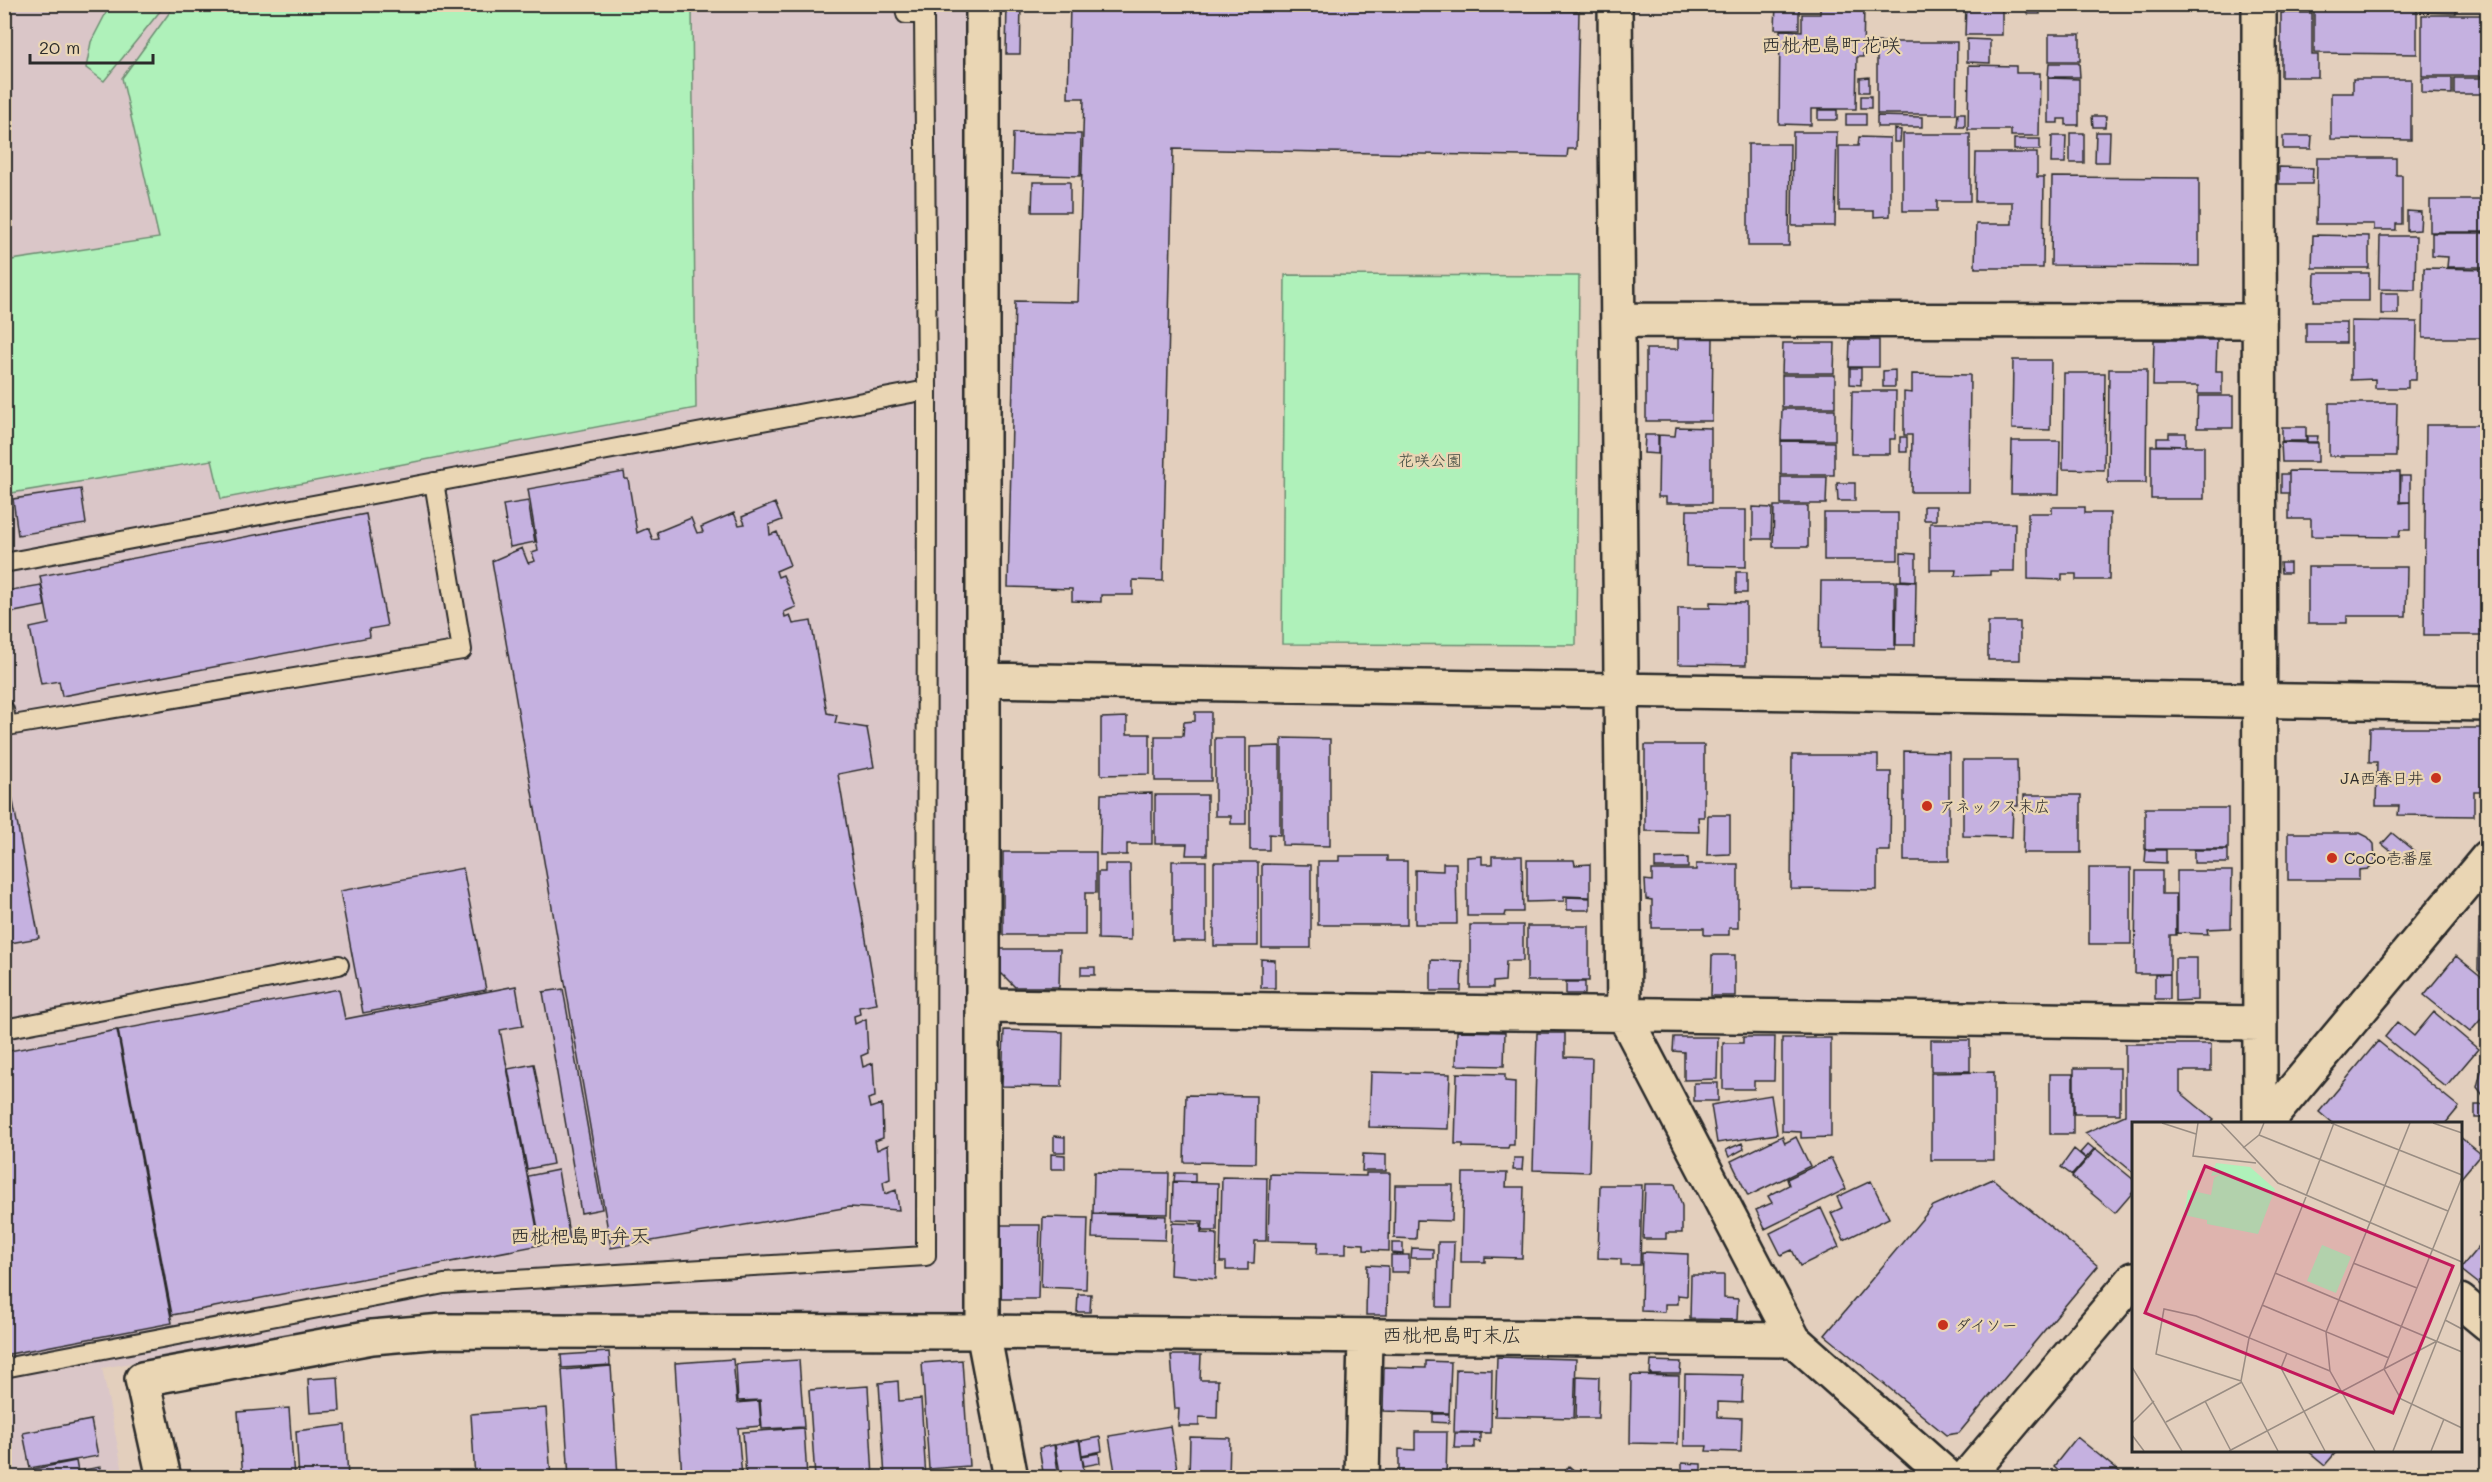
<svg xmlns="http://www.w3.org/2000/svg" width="2492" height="1482" viewBox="0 0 2492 1482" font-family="Mali,'Klee One',sans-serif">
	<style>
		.built { fill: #dac6c8 }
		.green { fill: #aff1ba; stroke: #6d8e72; stroke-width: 1.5 }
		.building { fill: #c5b1e0; stroke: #2b2b2b; stroke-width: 1.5 }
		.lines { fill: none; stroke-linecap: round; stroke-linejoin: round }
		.service-casing { stroke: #2b2b2b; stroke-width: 22 }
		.minor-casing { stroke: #2b2b2b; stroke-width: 38 }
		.tertiary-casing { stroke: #2b2b2b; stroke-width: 38 }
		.service { stroke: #ead6b4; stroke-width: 18 }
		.minor { stroke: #ead6b4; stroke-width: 33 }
		.tertiary { stroke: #ead6b4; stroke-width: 33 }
		.poi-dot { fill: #c8321e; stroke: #ead6b4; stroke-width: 2 }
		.labels { text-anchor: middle; stroke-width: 4.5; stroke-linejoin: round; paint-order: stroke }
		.park-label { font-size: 16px; fill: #3f4940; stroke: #ead6b4 }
		.poi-label { font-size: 16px; fill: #2b2b2b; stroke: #ead6b4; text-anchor: start }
		.quarter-label { font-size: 20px; fill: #2b2b2b; stroke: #ead6b4 }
		.inset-road { fill: none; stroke: #998d83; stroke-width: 1.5 }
		.view { fill: #c2185b; fill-opacity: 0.15; stroke: #c2185b; stroke-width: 3 }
		.inset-edge { fill: none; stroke: #2b2b2b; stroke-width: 3 }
	</style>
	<rect width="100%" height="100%" fill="#e3cfbd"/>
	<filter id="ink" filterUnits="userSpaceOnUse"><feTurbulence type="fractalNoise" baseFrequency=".0167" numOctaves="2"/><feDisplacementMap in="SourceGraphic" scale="12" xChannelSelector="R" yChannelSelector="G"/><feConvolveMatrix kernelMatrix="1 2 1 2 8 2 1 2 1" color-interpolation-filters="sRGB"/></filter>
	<g filter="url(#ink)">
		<path class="built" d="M5,5H966L968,1317L415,1313L102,1368L124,1477L5,1478Z"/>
		<path class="green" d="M107,5H165L104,81L86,68L91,42L108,9Z
			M175,5H692L696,408L221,499L212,460L5,494V261L159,238L122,78Z
			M1285,275L1579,276L1576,645L1282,644Z"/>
		<path class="building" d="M1007,4H1021L1020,54H1006Z
			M1070,4H1257L1579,11L1576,149H1568L1567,157L1173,149L1163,581L1133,580V595H1101V602L1072,601V589L1008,587L1015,301L1078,302L1084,98H1068Z
			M1404,4H1467V7Z
			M1776,4H1799V29H1775Z
			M1820,4H1864L1863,57H1857L1856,109H1811V125L1779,124L1780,30L1802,31V14H1820Z
			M1966,4H2002V35H1965Z
			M2027,4H2040V14H2027Z
			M2314,4H2417V54L2314,53Z
			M2421,4H2457L2456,13L2421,12Z
			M2459,4H2488V9H2459Z
			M2281,13H2312V55H2318V77H2281Z
			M2422,15H2488V76H2422Z
			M2049,34H2080V61H2049Z
			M1967,39L1990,40V63L1967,62Z
			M1877,42H1957L1956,114H1877Z
			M2049,63H2079L2080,77H2048Z
			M1969,65L2016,66V73H2040L2039,136H2011V130H1968Z
			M1869,77V92H1860V78Z
			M2048,78L2079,79V125H2066V119H2058V123H2048Z
			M2422,78H2452V94L2422,93Z
			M2454,78H2488V94H2454Z
			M2353,79H2411V140L2331,139V93H2353Z
			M1861,96H1871V108H1861Z
			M1818,110H1837V120H1818Z
			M1958,113H1965V127H1957Z
			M1846,114H1866V125H1846Z
			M1877,116L1922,117V127H1877Z
			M2092,116H2106L2105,127H2093Z
			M1894,129L1901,130L1900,142H1894Z
			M1793,132H1837L1835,226H1792Z
			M2096,132H2110L2109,162H2095Z
			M1013,133L1081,134L1080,176L1012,174Z
			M2070,133H2084V163H2070Z
			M1903,134H1970V201H1937V211H1903Z
			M2052,136H2066L2065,163H2051Z
			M2283,136H2312L2311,149H2283Z
			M1859,137L1890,138V216L1874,217V211H1839V146H1858Z
			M2014,139H2040V150H2014Z
			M1748,144H1790L1789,246H1748Z
			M1976,153H2037V177H2044L2043,268H1975L1976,224H2012V202H1975Z
			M2317,158H2396V175H2402V224H2396V230H2374V224H2316Z
			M2279,167L2313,168L2312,184H2279Z
			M2052,177L2199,178V266L2051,265Z
			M1033,182H1070V212H1032Z
			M2430,200H2488V232H2430Z
			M2407,211L2421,212L2420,230L2407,231Z
			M2432,233H2488V267H2447L2448,257L2432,256Z
			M2313,235L2369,236V268H2312Z
			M2380,236H2416L2415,290L2379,289Z
			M2424,268L2488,269V338H2423Z
			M2315,273H2369V301H2314Z
			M2381,293H2398V314H2381Z
			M2351,321L2417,322L2416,380H2408V388H2375V379L2351,380Z
			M2306,322H2346V343H2306Z
			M1678,338H1713L1712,421H1646V349H1678Z
			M1850,340H1879V367H1849Z
			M2154,340H2217L2216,371H2222V394H2198V386H2153Z
			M1783,343H1835L1834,373H1782Z
			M2013,360H2051L2050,430L2012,429Z
			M1850,368H1861V385L1850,384Z
			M2109,369H2147L2146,483H2108Z
			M1895,370V387H1883V371Z
			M2064,373H2105L2104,470L2063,469Z
			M1912,374L1970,375L1969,492H1911L1912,435H1904V392L1912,393Z
			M1782,375H1835V407H1782Z
			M1852,391H1896L1895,439H1890V454H1851Z
			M2198,396H2233V428H2197Z
			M2329,403H2397L2396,456H2329Z
			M1782,409H1835V440H1781Z
			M2426,425H2488V635H2424Z
			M1676,427L1711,428V503H1666V497H1658L1659,435L1675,436Z
			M2282,427H2306V441H2282Z
			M2169,433H2186V446L2157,445V438H2169Z
			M1645,435H1658V454L1644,453Z
			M2307,436H2318L2317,442H2307Z
			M1900,437H1907V452H1900Z
			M1781,441L1834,442V475H1781Z
			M2012,441H2060L2059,494H2011Z
			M2281,442L2318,443V462H2282Z
			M2151,446H2204V499H2151Z
			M2289,471L2400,472V503L2410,502V530H2400L2399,537L2311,536V519H2289Z
			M624,472L625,479H628L637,533L648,528L653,540L659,539L657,532L691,518L697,533L703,532L701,527L734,513L739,525L745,524L742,517L775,503L782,520L769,525L770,535L777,532L790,565L776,571L778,577L783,575L796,607L784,612L785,617L790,615L793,624L811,621L827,713L837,715L835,723L867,728L874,767L838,774L877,1004L859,1007L860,1014L854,1016L855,1024L866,1019L868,1053L861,1056L863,1067L873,1063L875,1097L868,1099L870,1108L882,1104L883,1138L875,1141L877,1150L888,1145L890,1179L883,1182L885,1194L896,1190L899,1210L849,1207L611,1248L492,561L522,548L528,563L535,561L532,553L538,551L528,489Z
			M2281,474H2289V493H2281Z
			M2401,476H2410V502H2400Z
			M1781,477H1827L1826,504H1781Z
			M1837,483H1855V501H1838Z
			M81,489L86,524L18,535L13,499Z
			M528,501L535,542L510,547L503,505Z
			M1774,506H1808V547H1773Z
			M1924,506H1936V520H1924Z
			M1753,507L1772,508L1771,539H1753Z
			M2052,507H2085V513H2110L2109,580H2076V574H2062V580L2028,579V513H2052Z
			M1687,510H1746V567L1686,566Z
			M1824,513H1898V560H1824Z
			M366,514L387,626L369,629L370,637L62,696L59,681L41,684L30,628L49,624L40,576Z
			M1930,523H2015L2014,571H1990V575L1955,576L1956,570H1930Z
			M1901,553L1916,554V581L1901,580Z
			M2280,563H2290V573H2281Z
			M2308,567H2407L2406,616H2347V623H2308Z
			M1736,572H1747V593H1736Z
			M1821,581H1895V649L1820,648Z
			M1897,581L1916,582L1915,645H1896Z
			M41,585L45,606L9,613L5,591Z
			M1710,602L1746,603V665L1678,664V608H1710Z
			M1988,622H2020V660H1988Z
			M1195,712H1211V781H1155V736H1183L1184,722L1195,721Z
			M1127,717V734H1150V774L1101,775V718Z
			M2370,728H2488V792H2474V816L2398,815L2399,806H2376L2377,762H2369Z
			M1215,738H1246V824H1231V816H1215Z
			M1282,738L1330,739V846L1282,845Z
			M1645,745H1704V817H1698L1699,832L1645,831Z
			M1280,746V835L1269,834V850H1250V747Z
			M1904,751L1949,752V861H1904Z
			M4,754L39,938L4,944Z
			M1792,755H1878V772H1891L1890,851H1877V890L1791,889Z
			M1963,760H2017L2018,806H2013L2012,837L1963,836Z
			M1152,793V844H1127V855H1100L1101,794Z
			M1155,795H1207V855H1186L1187,844H1155Z
			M2024,795H2081V853H2023Z
			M2145,808H2228V849H2145Z
			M1708,815H1730V854L1707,855Z
			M2288,833H2360L2368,837L2374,844L2375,862L2368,869L2359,870V880H2288Z
			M2392,833L2414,851L2404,862L2382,844Z
			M2146,850H2166V863L2145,862Z
			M2194,850H2228V863H2194Z
			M1003,852H1096V893H1085V935H1003Z
			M1339,856H1387V861H1407V925H1318V861H1339Z
			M1482,856V864H1492V856H1522L1523,912H1506L1505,916H1467V857Z
			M1688,858V868H1655V859Z
			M1527,860H1574L1575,865L1590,864V897L1564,896V901L1527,902Z
			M1172,861H1206V941H1172Z
			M1214,862H1258V946H1214Z
			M1443,863H1456L1457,924H1415V870L1443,871Z
			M1105,864H1130L1131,940L1098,939V872H1105Z
			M1262,864L1311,865V948H1262Z
			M1696,864H1738V928H1729V935H1704V928H1652V900L1646,899L1645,880L1652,881V870H1696Z
			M463,868L486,990L363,1013L340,891Z
			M2089,868H2131V944H2089Z
			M2136,871H2162V894H2176V935H2170V974H2135Z
			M2177,871H2232L2231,928L2207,929L2208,934L2177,933Z
			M1567,897L1590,898V910H1567Z
			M2479,919H2488V978L2478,970Z
			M1470,925H1523V961H1506L1505,981L1493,982V988H1470Z
			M1527,926H1589V981H1527Z
			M1001,949H1060L1059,987H1015L1001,973Z
			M1712,955H1735V996H1711Z
			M2456,956L2488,982V1011L2470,1032L2424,995Z
			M2175,958H2197V1000L2175,1001Z
			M1261,959L1275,960V988H1261Z
			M1431,960L1462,961L1461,991H1431Z
			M1081,967H1095V975H1081Z
			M2170,974V999H2155V975Z
			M1566,982H1585V994H1566Z
			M516,986L523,1026L500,1030L540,1245L172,1315L118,1030L339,989L345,1019Z
			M563,989L602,1209L581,1213L543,992Z
			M2434,1012L2478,1049L2446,1087L2385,1037L2397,1022L2414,1036Z
			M117,1030L172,1323L4,1355V1052Z
			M1004,1030L1063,1032L1062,1087L1002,1086Z
			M1457,1031L1505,1032L1504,1066L1456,1065Z
			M1537,1033H1565V1057L1592,1058L1589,1172L1533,1170Z
			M1674,1037H1718L1717,1079L1684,1080V1052L1673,1051Z
			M1743,1037H1775L1774,1081H1754V1089H1723V1043H1743Z
			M1782,1038H1831V1137L1801,1138V1132L1782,1131Z
			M1931,1040H1970V1071H1931Z
			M2378,1041L2459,1107L2445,1124H2333L2319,1112Z
			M2125,1044H2211V1071H2180V1092L2214,1120L2211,1124H2134V1173L2085,1133L2125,1115Z
			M2486,1051H2488V1102L2477,1087Z
			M534,1064L553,1164L527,1169L508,1069Z
			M2074,1068H2120V1114H2074Z
			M1371,1072L1450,1074L1448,1129L1369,1127Z
			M1994,1072V1160H1931V1073Z
			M1457,1073L1505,1074V1081L1515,1082L1514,1145H1509L1508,1148L1463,1147V1144H1455Z
			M2050,1074H2073V1134H2050Z
			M1694,1083H1718V1101H1694Z
			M1186,1095L1256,1096L1255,1163L1184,1162Z
			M1771,1095L1777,1134L1717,1143L1711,1105Z
			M2475,1105H2488V1118H2475Z
			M1054,1136L1065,1137V1152H1054Z
			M1782,1136L1785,1143L1796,1137L1810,1166L1748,1196L1731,1161Z
			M2460,1137L2481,1154L2460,1179Z
			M1742,1143L1744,1149L1729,1157L1726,1150Z
			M2088,1144L2094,1149L2086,1158L2080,1153Z
			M2074,1149L2086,1159L2072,1175L2061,1167Z
			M2096,1149L2134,1180V1191L2115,1213L2072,1177Z
			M1051,1154L1065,1155V1169H1051Z
			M1363,1154L1386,1155V1171H1362Z
			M1514,1158H1523L1522,1170H1513Z
			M1831,1158L1846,1189L1765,1229L1756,1210L1772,1203L1768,1196L1789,1185L1787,1179Z
			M558,1170L570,1240L541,1245L528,1176Z
			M1094,1172L1169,1173L1168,1214L1093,1213Z
			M1175,1173H1195V1182L1174,1181Z
			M1366,1173H1390L1389,1251L1364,1250V1244L1346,1243V1254H1317L1318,1242L1268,1241L1270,1174L1366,1176Z
			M1463,1173H1507L1506,1187H1524L1522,1258L1485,1257V1262H1461Z
			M1222,1177L1267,1178L1266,1241H1255L1254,1263H1248V1270H1226V1262H1220Z
			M1993,1179L2098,1266L1959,1433L1946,1435L1825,1335L1933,1206Z
			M1871,1181L1889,1218L1844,1240L1831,1213L1842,1208L1837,1197Z
			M1173,1182L1218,1183L1217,1231H1202L1203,1221L1172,1220Z
			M1645,1184H1675L1682,1206V1233H1666V1239H1643Z
			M1395,1185H1453L1452,1221L1417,1220L1416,1239L1394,1238Z
			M1600,1185H1642L1640,1265H1621V1259L1598,1258Z
			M1821,1208L1839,1247L1800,1266L1792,1250L1781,1255L1770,1233Z
			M1093,1214L1166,1216L1165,1240L1092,1238Z
			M1043,1217L1088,1218L1086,1289L1041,1287Z
			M1172,1223L1201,1224V1233L1217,1234L1216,1279L1170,1275Z
			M1001,1225H1040L1038,1299H999Z
			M2488,1235V1291L2460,1269Z
			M1438,1242H1454L1452,1307H1437Z
			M1392,1243H1403V1254L1392,1253Z
			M1412,1248L1433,1249V1258H1411Z
			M1642,1252L1688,1254L1687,1296L1678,1295V1304H1665V1312L1641,1311Z
			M1391,1255H1409V1272H1391Z
			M1367,1265L1388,1266L1387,1315H1366Z
			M1691,1275H1724V1298L1738,1299L1737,1320L1690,1319Z
			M1078,1294H1091L1090,1312H1077Z
			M609,1352L610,1365L562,1368L561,1355Z
			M1171,1355H1201L1200,1380H1218L1217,1418L1199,1417V1426H1178L1179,1409H1175Z
			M1497,1357L1576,1359L1574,1418L1495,1416Z
			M733,1359L737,1403L759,1401L761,1426L738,1428L742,1478H682L675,1363Z
			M799,1360L804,1427L762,1429L760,1400L738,1401L736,1364Z
			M962,1360L969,1466L929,1469L922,1363Z
			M1426,1361L1451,1362L1449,1413L1383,1411L1384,1367L1426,1368Z
			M1651,1361L1681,1362L1680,1374H1650Z
			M611,1366L618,1477L569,1478L562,1370Z
			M1456,1369L1492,1370L1491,1433L1454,1432Z
			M1685,1374L1743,1375L1742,1403L1718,1402V1417L1742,1418L1741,1452L1706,1451L1707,1446H1684Z
			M1631,1375L1679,1376L1678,1444L1630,1443Z
			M1577,1376L1599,1377L1598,1418H1576Z
			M338,1377L340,1411L310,1413L308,1379Z
			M898,1381L899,1401L921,1399L926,1478H885L879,1383Z
			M868,1386L873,1478H815L809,1390Z
			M289,1408L294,1478H243L238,1412Z
			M546,1408L551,1478H475L471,1414Z
			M1433,1414H1449V1423L1433,1422Z
			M91,1420L98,1456L30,1468L23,1433Z
			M345,1425L348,1478H299L296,1431Z
			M1170,1426L1178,1475L1116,1478L1109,1436Z
			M804,1428L807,1478H746L743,1432Z
			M1415,1432H1447L1446,1478H1399V1449L1415,1450Z
			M1455,1433H1480V1442L1474,1441V1448H1454Z
			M1100,1437L1102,1451L1082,1455L1080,1441Z
			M1190,1437L1230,1438L1229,1478H1189Z
			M2077,1437L2127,1478H2062L2064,1475L2054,1466Z
			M1079,1440L1085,1478H1061L1055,1445Z
			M1054,1445L1059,1478H1044L1039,1448Z
			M2307,1450H2338L2325,1465Z
			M1099,1453L1100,1463L1084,1466L1082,1456Z
			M76,1461L79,1478H35L34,1469Z
			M1682,1463L1701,1464V1478H1682Z
			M1569,1466L1583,1478H1560Z
			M100,1467L103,1478H85L83,1470Z"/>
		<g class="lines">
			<g class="service-casing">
				<path id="service" d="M4,563L927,390
					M4,710L7,726L462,650L434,482
					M4,1029L339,965
					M4,1368L444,1284L926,1256L927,390L924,14H906L905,4"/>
			</g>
			<g class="minor-casing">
				<path id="minor" d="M983,4V1332L1011,1478
					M1615,4L1624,1015L1794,1340L1949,1478
					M2259,4L2260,1124
					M1618,320L2259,321
					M983,680L2488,704
					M983,1006L2260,1023
					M2460,1301L2488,1324
					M164,1478L142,1379L372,1337L443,1331L983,1332L1794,1340
					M1362,1478L1365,1336"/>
			</g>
			<g class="tertiary-casing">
				<path id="tertiary" d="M2265,1124L2488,857
					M1966,1478L2134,1279"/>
			</g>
			<use href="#service" class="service"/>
			<use href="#minor" class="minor"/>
			<use href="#tertiary" class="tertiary"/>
		</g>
	</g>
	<g class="poi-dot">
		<circle cx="2436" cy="778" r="6"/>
		<circle cx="1927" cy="806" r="6"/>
		<circle cx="2332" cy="858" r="6"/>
		<circle cx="1943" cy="1325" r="6"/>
	</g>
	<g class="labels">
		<g class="park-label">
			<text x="1430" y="466">花咲公園</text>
		</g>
		<g class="poi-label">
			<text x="2424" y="784" text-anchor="end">JA西春日井</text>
			<text x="1939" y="812">アネックス末広</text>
			<text x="2344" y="864">CoCo壱番屋</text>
			<text x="1955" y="1331">ダイソー</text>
		</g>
		<g class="quarter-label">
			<text x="1831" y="52">西枇杷島町花咲</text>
			<text x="580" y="1243">西枇杷島町弁天</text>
			<text x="1452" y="1342">西枇杷島町末広</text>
		</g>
	</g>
	<g transform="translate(2132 1122)">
		<rect width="330" height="330" fill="#e3cfbd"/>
		<path d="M84,41L118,45L143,67L126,112L75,102V98L52,93L56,68L79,73L82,56L89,52L79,54ZM190,123L219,135L204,171L175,159Z" fill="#aff1ba"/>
		<path class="inset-road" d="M30,1L64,12M66,1L61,34L124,41M89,1L146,61L330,140M199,1L330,53M301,1L330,11M127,13L316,89M111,26L127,13L132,1M330,55L252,247L269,277L330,306M174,74L202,1M221,141L285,166M143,151L330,230M130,183L257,236M313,198L330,207M155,231L149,246L193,329M0,245L50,329M109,259L24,232L32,187L64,194L198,249M73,279L99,329M34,300L110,260M0,301L22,279M0,313L12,329M97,329L305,219M146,329L109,259L117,216L174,75M243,329L198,249L194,210L278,1M261,329L330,156M299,329L312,297"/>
		<path class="view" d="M73,44L321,144L261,291L13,191Z"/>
		<rect width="330" height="330" class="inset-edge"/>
	</g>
	<rect width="2492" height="1482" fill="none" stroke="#ead6b4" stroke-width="24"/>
	<rect x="12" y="12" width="2468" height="1458" fill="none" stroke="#2b2b2b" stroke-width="2" filter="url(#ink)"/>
	<path d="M30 54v9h123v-9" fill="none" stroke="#2b2b2b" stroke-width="3"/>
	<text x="39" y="54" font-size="18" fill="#2b2b2b" stroke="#ead6b4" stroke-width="4.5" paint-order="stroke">20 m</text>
</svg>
